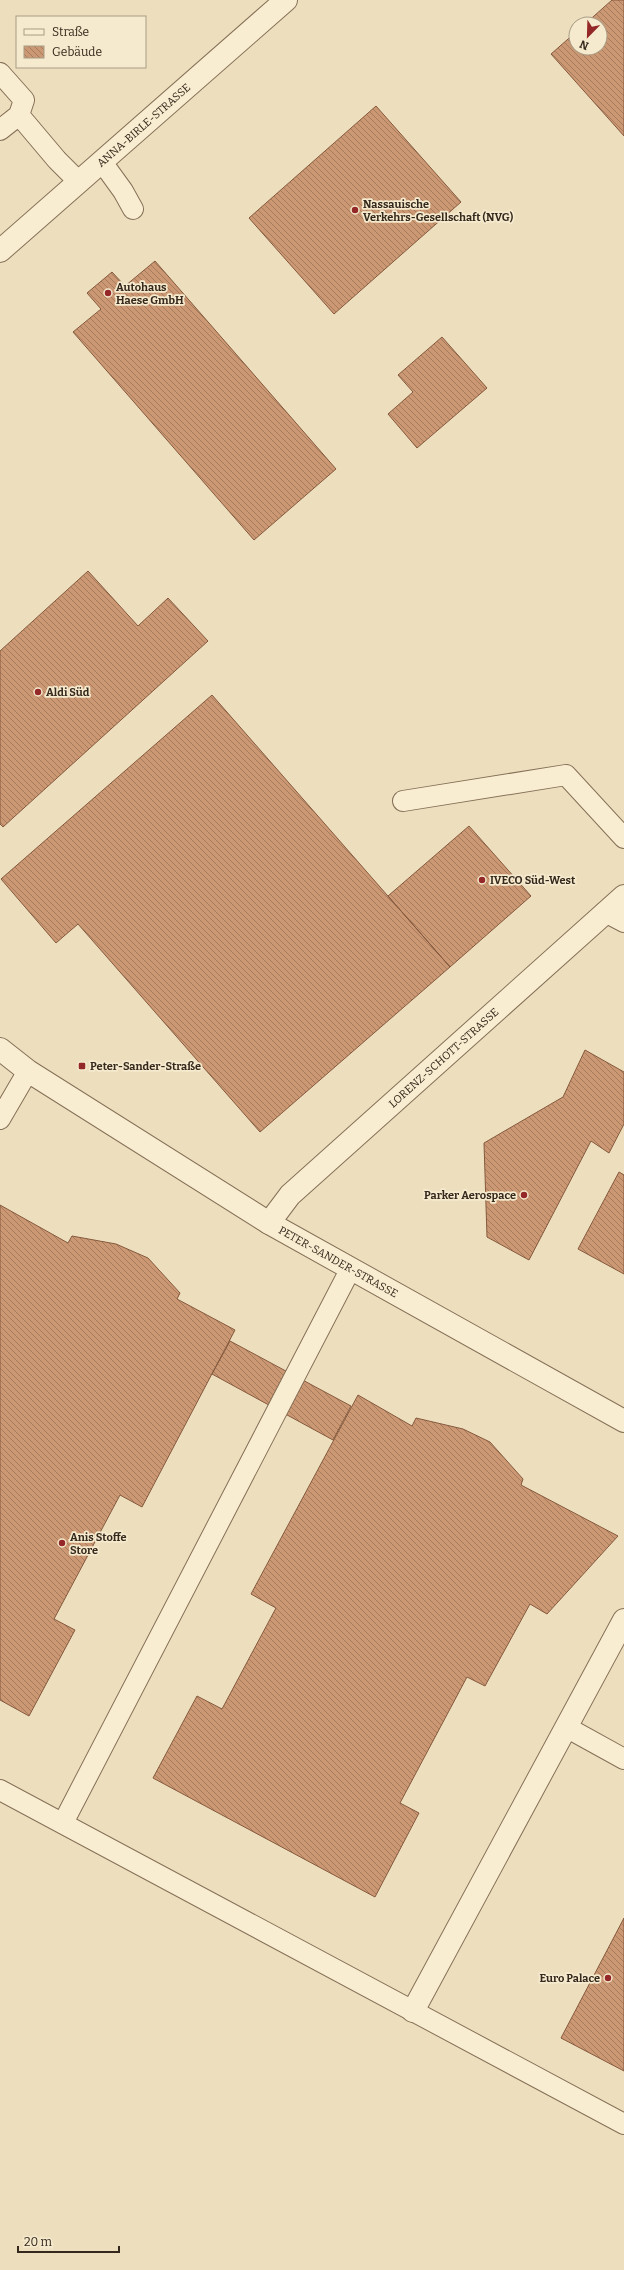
<svg xmlns="http://www.w3.org/2000/svg" width="624" height="2270" viewBox="0 0 624 2270" font-family="Bitter,serif">
	<style>
		.building { fill: url(#building-back-hatch); stroke: #85593d }
		.lines { fill: none; stroke-linecap: round; stroke-linejoin: round }
		.lane-casing { stroke: #857057; stroke-width: 22 }
		.street-casing { stroke: #857057; stroke-width: 24 }
		.lane { stroke: #f9edd1; stroke-width: 20 }
		.street { stroke: #f9edd1; stroke-width: 22 }
		.poi-dot { fill: #942728; stroke: #f5eacd; stroke-width: 1.5 }
		.labels { text-anchor: middle; stroke-width: 3.5; stroke-linejoin: round; paint-order: stroke }
		.street-label { font-size: 11px; fill: #35281c; stroke: #f5eacd }
		.poi-label { font-size: 11px; font-weight: bold; fill: #35281c; stroke: #f5eacd; text-anchor: start }
	</style>
	<defs>
		<pattern id="building-back-hatch" width="6" height="6" patternUnits="userSpaceOnUse"><rect width="6" height="6" fill="#cc9874"/><path d="M-1 5l2 2M0 0l6 6M5-1l2 2" fill="none" stroke="#a67c5e"/></pattern>
	</defs>
	<rect width="100%" height="100%" fill="#eddfbe"/>
	<path class="building" d="M612,0H624V136L551,54L576,32V48H600V24H585Z
		M376,106L461,202L334,314L249,218Z
		M155,261L336,469L254,540L73,332L101,309L87,293L112,272L125,286Z
		M442,337L487,388L417,448L388,414L413,392L398,375Z
		M88,571L138,626L168,598L208,641L3,827L0,824V651Z
		M212,695L450,967L260,1132L78,924L56,943L1,879Z
		M469,826L531,896L450,967L388,896Z
		M585,1050L624,1072V1124L609,1153L591,1141L529,1260L487,1237L484,1143L563,1097Z
		M619,1172L624,1175V1274L578,1249Z
		M0,1205L68,1243L72,1236L116,1244L148,1258L180,1293L177,1299L235,1330L142,1507L120,1495L54,1619L75,1630L29,1716L0,1700Z
		M230,1341L351,1406L333,1440L212,1374Z
		M358,1395L412,1426L416,1418L463,1429L490,1442L523,1479L521,1485L618,1536L547,1614L530,1604L485,1686L467,1677L400,1803L419,1813L375,1897L153,1778L197,1696L222,1709L276,1608L251,1594Z
		M624,1918V2071L561,2038Z"/>
	<g class="lines">
		<g class="lane-casing">
			<path id="lane" d="M0,73L24,100L19,115L0,130
				M19,115L57,160L79,182
				M102,162L123,191L133,209
				M403,801L566,775L624,838
				M605,912L624,922
				M0,1119L28,1071
				M566,1727L624,1759
				M0,1790L624,2124
				M63,1823L350,1270"/>
		</g>
		<g class="street-casing">
			<g id="street">
				<path id="s1" d="M0,251L286,0"/>
				<path id="s2" d="M0,1049L28,1071L269,1223L624,1421"/>
				<path id="s3" d="M269,1223L290,1195L624,896"/>
				<path d="M413,2011L624,1620"/>
			</g>
		</g>
		<use href="#lane" class="lane"/>
		<use href="#street" class="street"/>
	</g>
	<g class="poi-dot">
		<circle cx="355" cy="210" r="4"/>
		<circle cx="108" cy="293" r="4"/>
		<circle cx="38" cy="692" r="4"/>
		<circle cx="482" cy="880" r="4"/>
		<rect x="78" y="1062" width="8" height="8" rx="2"/>
		<circle cx="524" cy="1195" r="4"/>
		<circle cx="62" cy="1543" r="4"/>
		<circle cx="608" cy="1978" r="4"/>
	</g>
	<g class="labels">
		<g class="street-label">
			<text dy="4" stroke="none"><textPath href="#s1" startOffset="191">ANNA-BIRLE-STRASSE</textPath></text>
			<text dy="4" stroke="none"><textPath href="#s3" startOffset="241">LORENZ-SCHOTT-STRASSE</textPath></text>
			<text dy="4" stroke="none"><textPath href="#s2" startOffset="400">PETER-SANDER-STRASSE</textPath></text>
		</g>
		<g class="poi-label">
			<text x="363" y="208">Nassauische<tspan x="363" dy="13">Verkehrs-Gesellschaft (NVG)</tspan></text>
			<text x="116" y="291">Autohaus<tspan x="116" dy="13">Haese GmbH</tspan></text>
			<text x="46" y="696">Aldi Süd</text>
			<text x="490" y="884">IVECO Süd-West</text>
			<text x="90" y="1070">Peter-Sander-Straße</text>
			<text x="516" y="1199" text-anchor="end">Parker Aerospace</text>
			<text x="70" y="1541">Anis Stoffe<tspan x="70" dy="13">Store</tspan></text>
			<text x="600" y="1982" text-anchor="end">Euro Palace</text>
		</g>
	</g>
	<rect x="16" y="16" width="130" height="52" fill="#f5eacd" stroke="#a89c86"/>
	<rect x="24" y="29" width="20" height="6" fill="#f9edd1" stroke="#a89c86"/>
	<text x="52" y="36" font-size="12" fill="#35281c">Straße</text>
	<rect x="24" y="46" width="20" height="12" fill="url(#building-back-hatch)" stroke="#a89c86"/>
	<text x="52" y="56" font-size="12" fill="#35281c">Gebäude</text>
	<g transform="translate(588 36) rotate(203)"><circle r="19" fill="#f5eacd" stroke="#a89c86"/>
	<path d="M0-3L7 15L0 10L-7 15Z" fill="#942728"/>
	<text y="-6" font-size="11" font-weight="bold" text-anchor="middle" fill="#35281c">N</text>
	</g>
	<path d="M18 2246v6h101v-6" fill="none" stroke="#35281c" stroke-width="2"/>
	<text x="24" y="2246" font-size="12" fill="#35281c" stroke="#f5eacd" stroke-width="3" paint-order="stroke">20 m</text>
</svg>
